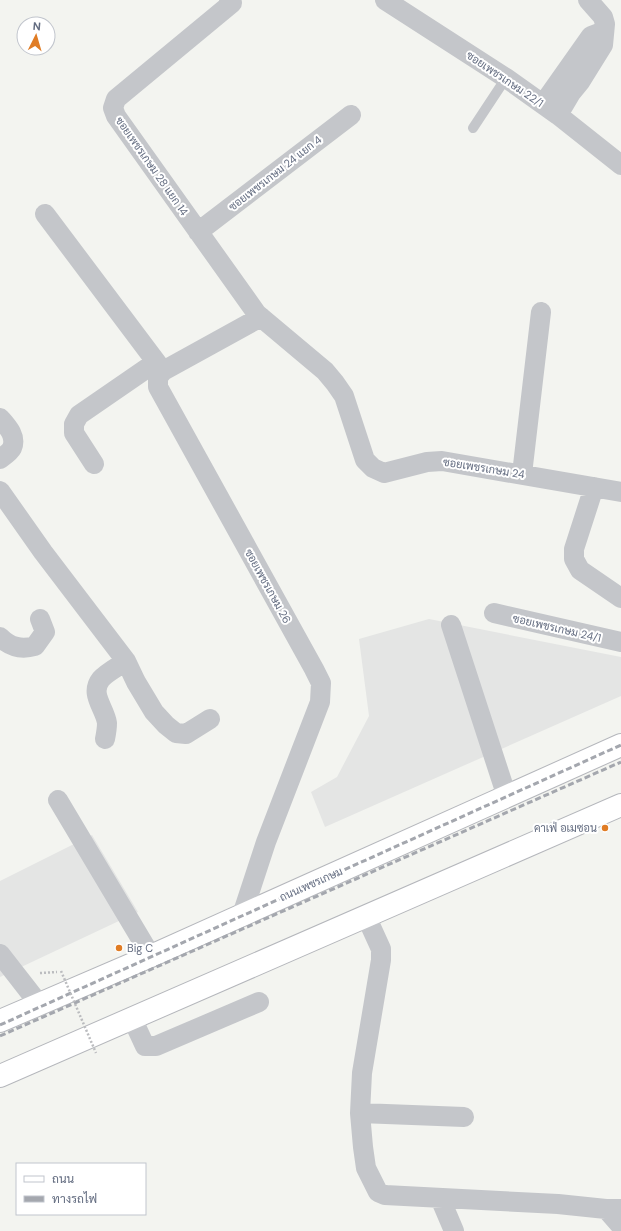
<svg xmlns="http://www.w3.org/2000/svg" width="621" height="1231" viewBox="0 0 621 1231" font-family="'DM Sans',Sarabun,sans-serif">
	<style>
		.built { fill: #e4e5e4 }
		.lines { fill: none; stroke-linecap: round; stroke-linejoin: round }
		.primary-casing { stroke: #b5b7bc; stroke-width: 24 }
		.path { stroke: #bbbcbf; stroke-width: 2.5; stroke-dasharray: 2 2; stroke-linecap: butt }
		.lane { stroke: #c4c6ca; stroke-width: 10 }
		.street { stroke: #c4c6ca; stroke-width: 20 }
		.primary { stroke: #fff; stroke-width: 22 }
		.rail { stroke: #a4a7ae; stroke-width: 3; stroke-dasharray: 6 3; stroke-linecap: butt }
		.path-bridge { stroke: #bbbcbf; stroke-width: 2.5; stroke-dasharray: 2 2; stroke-linecap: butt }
		.poi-dot { fill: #e07c24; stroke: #fff; stroke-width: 1.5 }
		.labels { text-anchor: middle; stroke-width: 4; stroke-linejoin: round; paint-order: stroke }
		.street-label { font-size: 11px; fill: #646d81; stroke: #fff }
		.poi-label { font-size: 11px; fill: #646d81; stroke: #fff; text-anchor: end }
	</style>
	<rect width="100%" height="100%" fill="#f3f4f0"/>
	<path class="built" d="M429,619L621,657V696L325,827L311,792L337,777L369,716L359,639Z
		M92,835L138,912L0,977V881Z"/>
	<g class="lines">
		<g class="primary-casing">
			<path id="primary" d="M0,1021L151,956L621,745
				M0,1076L621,805"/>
		</g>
		<path class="path" d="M40,973L57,972"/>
		<path class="lane" d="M473,128L506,78"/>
		<path class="street" d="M229,0L232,3L116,99L113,108L116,116L257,314L325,371L335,383L344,396L365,460L373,468L384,473L427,462L442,461L621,492
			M385,0L506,78L558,115L621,165
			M543,104L591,36L604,31
			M558,115L571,93L580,82L603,45L605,24L603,17L588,0
			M45,214L163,371
			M198,232L351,115
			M0,418C7,426 17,436 12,448C10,452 4,456 0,459
			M94,464L74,433V424L79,415L156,362
			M522,474L541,312
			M594,487L574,549V559L580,570L621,598
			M0,491L43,552L126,661L136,682L154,712L166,725L176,733L186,734L210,719
			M494,613L621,642
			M451,625L507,797
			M0,637C10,647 21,650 35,646L45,632L40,619
			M105,739C106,734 107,728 107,723C105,708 89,694 101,679C106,673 119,666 126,661
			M58,800L151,956
			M242,915L266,842L320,702L321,683L314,669L158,387V377L163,371L261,317
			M366,916L381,949V960L362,1073L360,1113L363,1147L366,1168L378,1192L385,1195L558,1204L606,1209H621
			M0,954L39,1004
			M132,1018L145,1046H156L259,1002
			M360,1113L464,1117
			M440,1198L454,1231
			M606,1209L621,1226"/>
		<use href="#primary" class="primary"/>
		<path class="rail" d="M0,1025L621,745
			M0,1036L621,762"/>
		<path class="path-bridge" d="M61,971L96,1053"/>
	</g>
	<g class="poi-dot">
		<circle cx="605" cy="828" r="4"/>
		<circle cx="119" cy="948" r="4"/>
	</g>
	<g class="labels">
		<g class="street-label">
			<text transform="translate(505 79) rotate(34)" y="4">ซอยเพชรเกษม 22/1</text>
			<text transform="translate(152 166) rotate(55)" y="4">ซอยเพชรเกษม 28 แยก 14</text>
			<text transform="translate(275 173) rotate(-38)" y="4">ซอยเพชรเกษม 24 แยก 4</text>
			<text transform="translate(484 468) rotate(9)" y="4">ซอยเพชรเกษม 24</text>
			<text transform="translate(268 586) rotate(61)" y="4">ซอยเพชรเกษม 26</text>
			<text transform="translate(557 628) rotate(13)" y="4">ซอยเพชรเกษม 24/1</text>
			<text transform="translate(311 884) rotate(-24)" y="4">ถนนเพชรเกษม</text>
		</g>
		<g class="poi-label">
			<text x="597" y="832">คาเฟ่ อเมซอน</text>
			<text x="127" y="952" text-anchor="start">Big C</text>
		</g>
	</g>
	<rect x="16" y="1163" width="130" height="52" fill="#ffffff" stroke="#c1c5cd"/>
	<rect x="24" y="1176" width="20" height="6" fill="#ffffff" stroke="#c1c5cd"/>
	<text x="52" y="1183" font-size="12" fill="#646d81">ถนน</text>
	<rect x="24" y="1196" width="20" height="6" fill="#a4a7ae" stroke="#c1c5cd"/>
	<text x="52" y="1203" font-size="12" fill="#646d81">ทางรถไฟ</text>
	<g transform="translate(36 36) rotate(5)"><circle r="19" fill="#ffffff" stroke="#c1c5cd"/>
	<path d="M0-3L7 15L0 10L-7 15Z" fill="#e07c24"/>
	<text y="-6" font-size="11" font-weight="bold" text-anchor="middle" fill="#646d81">N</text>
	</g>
</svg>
